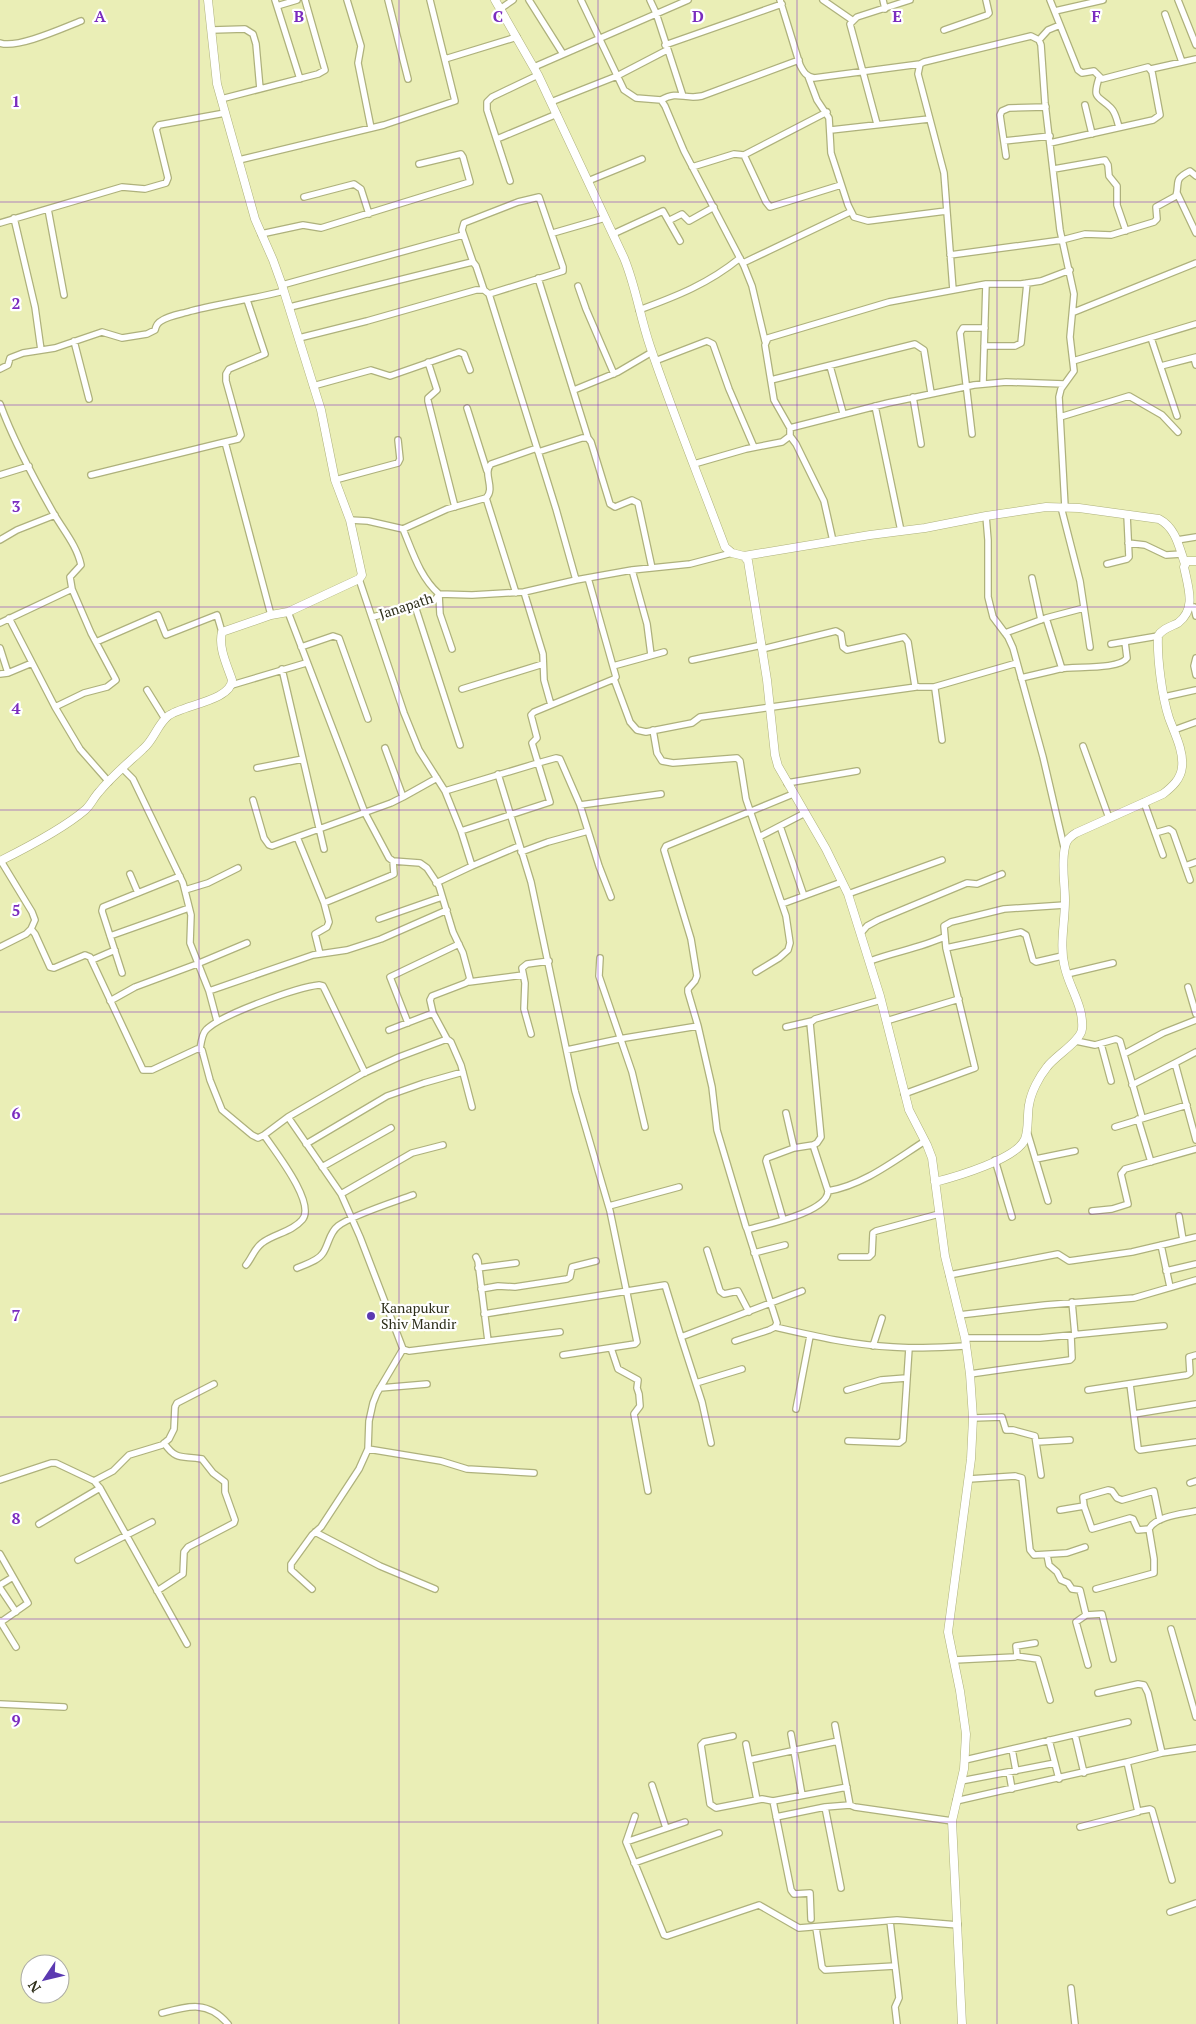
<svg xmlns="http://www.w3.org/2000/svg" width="1196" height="2024" viewBox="0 0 1196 2024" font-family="'PT Serif',serif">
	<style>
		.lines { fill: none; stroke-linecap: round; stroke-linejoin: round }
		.street-casing { stroke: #aeb17c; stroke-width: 8 }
		.secondary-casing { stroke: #aeb17c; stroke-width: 9 }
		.street { stroke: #fff; stroke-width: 5.5 }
		.secondary { stroke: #fff; stroke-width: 8 }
		.grid { fill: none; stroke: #7b2cbf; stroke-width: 1; stroke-opacity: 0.55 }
		.poi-dot { fill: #5b39b1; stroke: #fff; stroke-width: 2 }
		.labels { text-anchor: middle; stroke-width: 4.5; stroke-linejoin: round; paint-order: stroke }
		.street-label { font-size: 14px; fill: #2d2e19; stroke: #fff }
		.poi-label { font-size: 14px; fill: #2d2e19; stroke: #fff; text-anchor: start }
		.grid-label { font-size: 16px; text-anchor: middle; font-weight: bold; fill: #7b2cbf; stroke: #fff; stroke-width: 4.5; stroke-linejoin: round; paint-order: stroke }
	</style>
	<rect width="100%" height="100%" fill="#eaeeb6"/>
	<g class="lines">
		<g class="street-casing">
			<path id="street" d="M275,0L300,79
				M347,0L361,46L358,63L371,128
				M388,0L408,79
				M529,0L563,54
				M581,0L624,90L636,98L661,100L665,106L684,151L744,266L752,286L765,341
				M650,0L656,13L683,96
				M780,0L800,65C804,73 806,76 814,78L920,64
				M823,0L852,20
				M883,0L885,9
				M1178,0L1196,45
				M277,6L297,0
				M500,9L513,0
				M1055,11L1103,0
				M1165,14L1182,62
				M212,30L245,29L253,34L256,44L260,89
				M944,30L987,15L989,13L986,0
				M1039,40L1048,30L1060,25
				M0,43C17,49 63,28 81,21
				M665,45L782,4
				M445,59L517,37
				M534,67L688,0
				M1151,69L1196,59
				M808,76L817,100L829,118L831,153L848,205L854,217L868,221L946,211
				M1099,78C1092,100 1098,95 1111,108C1116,113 1117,121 1119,127
				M221,99L318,74L325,70L305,0
				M661,100C679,90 683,100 702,96L799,60
				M551,102L617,76L667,50
				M1085,105L1092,134
				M877,124L850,24L857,17L910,0
				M831,130L929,119
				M497,139L557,114
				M1004,141L1050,136
				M1050,143L1153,120L1160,115L1152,72L1148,67L1102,79L1094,71L1082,73L1078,70L1050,0
				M744,155L827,112
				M1006,156L1000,115L1002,111L1009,108L1046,107
				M239,160L384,125L455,101L430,0
				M692,167L734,154L744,155L766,202L770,207L841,185
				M1054,169L1105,160L1108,165L1109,176L1117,186V205L1126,231
				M510,181L487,110V102L492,97L538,75
				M588,181L642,159
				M1177,193L1196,233
				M304,197L354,184L361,189L369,214
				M48,209L64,295
				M14,218L35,307L41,350
				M670,220L682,214L689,221L714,207
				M0,223L122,187L145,189L166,183L168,178L156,129L159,125L225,113
				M553,233L605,218
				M261,234L303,225L321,228L470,182L463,157L461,154L419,164
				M613,234L663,211L680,241
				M950,255L1062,240L1085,234L1111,235L1154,222L1157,219L1156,207L1176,196C1180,181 1173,180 1190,171L1196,176
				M473,262L462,230L464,223L518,202L539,197L563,267V271L489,294
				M743,263L850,212
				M538,278L588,438
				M282,285L463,235
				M578,286L586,309L614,374
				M953,290L944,173L918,74L920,64L924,62L1031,36L1039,40L1041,45L1045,103L1060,230L1074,294L1070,337L1074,371L1061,389L1059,397L1065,507
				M247,300L265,354L229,369L226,374V381L241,435L238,439L225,442L271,615
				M290,307L468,263L473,262L476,266L484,290
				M639,310C677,296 708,284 740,258
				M1074,312L1196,263
				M299,338L367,321L476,290H484L489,294L556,509L576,580
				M1151,338L1177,416
				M74,341L89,399
				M984,346H1015L1021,343L1027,283
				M1194,358L1196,365
				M655,361L707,341L713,344L729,389L754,447
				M1073,361L1196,324
				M428,362L437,390L428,398V401L455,507
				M830,366L843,413
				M1161,366L1196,357
				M0,369L8,365L10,358L23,353L55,348L102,332L122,338L147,334L155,330C156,326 157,323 161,321C170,315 182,314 191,311C222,303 253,299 284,291
				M771,380L915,344L924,350L931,393
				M983,384L986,284
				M313,386L371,370L390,376L459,352L464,354L470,370
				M574,390L618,372L652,352
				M913,397L921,444
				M0,404C14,442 34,479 54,514C64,531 77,546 81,565L70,577L72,589L0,623
				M875,406L901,531
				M467,408L487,471
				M1060,417L1129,396L1162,415L1178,432
				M790,428L774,400L765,345L768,338L889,302L986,284H1021L1041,281L1070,270
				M972,434L960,333L963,328H985
				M790,436L796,444L824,501L833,541
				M538,452L582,438H588L591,442L610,504L615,507L632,500L638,503L652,568
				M694,464L746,449L782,442L790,436V428L888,403L974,385L1006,382L1064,384
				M0,475L29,466
				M91,475L225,442
				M335,480L398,463L400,459L398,440
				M486,498L516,593
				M1061,507L1080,581L1090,647
				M986,516L988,540V597L993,617L1008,637L1013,648L1043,757L1064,847
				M350,520L368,521L403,529C413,553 420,577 439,594L472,595L524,592L576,580L632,570L690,564L732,553
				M403,529L447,509L486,498C496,488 482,474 491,464L537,448
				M0,540L17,530L55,515
				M1177,540L1196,537
				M1128,543L1145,545L1166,555L1182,554
				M1107,564L1127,559L1129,557L1127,515
				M632,570L647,624L651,655
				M588,578L616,677L614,679L534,712L531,715L537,738L532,743L538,763L556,758L560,759L580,805L599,866L611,897
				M1032,578L1041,620
				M359,579L404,713L419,750L445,791L461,831L472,866
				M524,592L543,654L544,680L551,705
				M439,595L440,614L452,649
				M415,606L460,745
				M1194,607L1196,616
				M288,612L365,813L389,858L393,861L420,863L427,868L439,886L453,932L463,953L470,979L466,983L432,996L430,1000L433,1013L389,1030
				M373,617L435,600L439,594
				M9,618L55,707L84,693L107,687L116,680L115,678L91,633L72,589
				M1046,618L1062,669
				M1005,633L1046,618L1084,608
				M96,642L158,615L166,635L217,615L222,632
				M1111,644L1158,636
				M301,647L333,636L339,638L368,719
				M0,648L8,673
				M762,649L836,631L841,634L843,647L847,650L904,637L908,642L915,686L919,687H934L935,689L942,740
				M1196,658L1194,666L1196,675
				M692,660L762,645
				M613,666L664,652
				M282,669L324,849
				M0,674L8,673L32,663
				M1021,678C1034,675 1047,672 1059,669C1074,666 1119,670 1127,658L1125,642
				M614,679L630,722L637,730L646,732L692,723L700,717L916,687
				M232,685L306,663
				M934,687L1017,663
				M462,689L543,664
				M147,690L165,719
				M1164,697L1196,690
				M55,707L80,749L109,782
				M653,730L657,753L662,761L673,763L737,758L740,761L746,799L786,916L790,943L788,950L779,958L756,972
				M1174,730L1196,722
				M1083,746L1109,818
				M122,768L133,779L183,883L191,915L190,943L209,991L217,1021
				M257,768L303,759
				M498,774L531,882L575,1091L610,1211L637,1342L635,1344L563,1355
				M787,783L857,771
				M445,791L538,763L550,802L461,831
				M793,794L666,846L664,850L691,939L697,976L695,981L688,989V992L698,1026L712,1087L717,1130L746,1227L747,1229H750C768,1224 828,1212 828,1191C864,1185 895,1160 925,1141
				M403,797L437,778
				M253,800L264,838L269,845L272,846L391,803L403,797L385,748
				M1144,802L1163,855
				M580,805L661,794
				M780,826L804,896
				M1155,833L1169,829L1173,832L1190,880
				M297,837L324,903L329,922L327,927L315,934L320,954
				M759,837L805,813
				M521,852L548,842L588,831
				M1,861L32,912L35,920L31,929
				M1185,866L1196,862
				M130,874L138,893
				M436,883L472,866L519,846
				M185,890L208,883L238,868
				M848,894L942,860
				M324,903L390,876L394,874L393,861
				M782,904L842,882
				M379,919L442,897
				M861,933L867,926L878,920L967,883L977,884L1002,874
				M110,936L189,908
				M0,947L26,934L31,929L35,934L50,967L54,968L85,955L90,957L143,1070H152L197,1049L202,1050L210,1080L222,1110L252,1135L258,1138L264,1135L288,1117L362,1074L399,1057L447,1039
				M946,948L1021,932L1026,935L1033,960L1036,962L1062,956
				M600,958L599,976L632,1072L645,1127
				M92,960L115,950
				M870,961C894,952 920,948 944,937
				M122,973L102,911L103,907L180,876
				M1067,974L1113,963
				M469,982L523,975
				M1188,987L1196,1014
				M209,991L313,955L347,950L381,939L447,910
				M110,1001L135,987L197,964L247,943
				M433,1013L447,1039L451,1042L461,1065L472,1107
				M886,1021L959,999
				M408,1023L390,977L459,944
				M786,1027L812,1021
				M531,1034L524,1009L525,983L522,968L527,964L549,961
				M1076,1041L1095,1045L1116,1039L1120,1041L1142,1117
				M1101,1044L1111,1081
				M200,1049C201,1043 202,1034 206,1030C220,1015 298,987 319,985L323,986L326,992L365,1073
				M567,1050L619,1039L698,1026
				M1196,1052L1175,1063L1196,1140
				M1124,1054L1163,1033L1196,1020
				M1132,1085L1175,1063
				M904,1094L975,1068L946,948L944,926L951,922L1004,909L1065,905
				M786,1113L794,1148
				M288,1117L341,1194L360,1237L403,1349L409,1351L560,1332
				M1138,1119L1151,1162
				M1115,1127L1187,1105
				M1027,1131L1048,1201
				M306,1144L387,1096L424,1083L463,1072
				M813,1145L817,1143L821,1137L810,1023L815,1019L881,1000
				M1036,1159L1075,1151
				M995,1160L1012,1217
				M322,1167L391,1128
				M341,1194L412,1153L443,1145
				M609,1206L679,1187
				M1092,1211L1112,1209L1128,1204L1121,1174L1125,1169L1196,1149
				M1179,1216L1183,1240
				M783,1219L766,1161L767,1158L794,1148L813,1145L828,1191
				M1161,1245L1170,1287
				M707,1250L720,1291L724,1294L738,1291L749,1312
				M754,1253L785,1245
				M476,1257L478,1261L488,1341
				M841,1257H869L872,1254L873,1233L876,1231L939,1214
				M246,1265C252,1258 254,1249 262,1243C273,1234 292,1232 302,1220C317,1204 274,1150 264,1135
				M297,1268C306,1264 318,1261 323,1253C329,1244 329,1233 338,1226C352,1215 394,1202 413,1195
				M478,1268L516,1263
				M1166,1271L1196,1264
				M949,1275L1058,1254L1069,1261L1132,1252L1196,1237
				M481,1289L498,1286L515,1287L567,1279L570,1277L572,1267L596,1261
				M1072,1302L1075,1335
				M484,1314L665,1285L681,1337
				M959,1315L1045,1305L1134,1298L1196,1280
				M775,1327C814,1336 852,1345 893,1347C917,1349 942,1347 966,1346
				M965,1338H1040L1164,1326
				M735,1341L769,1330L775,1327L777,1323L747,1229
				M873,1346L882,1318
				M611,1348L618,1369L638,1380L637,1388L639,1394L640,1406L634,1414L648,1491
				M970,1374L1070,1360L1072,1358L1071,1336
				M696,1383L742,1369
				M1130,1384L1138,1448L1140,1450L1196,1442
				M380,1388L427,1384
				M847,1390L881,1380L906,1378
				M1088,1390L1187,1375L1190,1373L1189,1357L1196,1355
				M796,1409L810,1336
				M1134,1414L1196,1404
				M973,1418L1002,1417L1006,1430H1013L1035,1436L1041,1475
				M848,1441L899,1443L903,1440L909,1348
				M1037,1442L1070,1440
				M711,1443L702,1402L681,1337L802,1291
				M368,1449L441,1461L467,1469L534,1473
				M969,1479L1015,1476L1022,1478L1030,1550L1034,1555L1067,1553L1085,1547
				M0,1480L51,1463H56L94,1481L100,1488L187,1644
				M94,1481L113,1471L129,1455L162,1445L169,1439L174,1429L175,1407L177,1403L214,1384
				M1190,1483L1196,1481
				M1084,1506L1083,1497L1108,1490L1112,1491L1117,1498L1122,1500L1154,1491L1160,1520
				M1060,1510L1084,1506L1092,1529L1130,1518L1133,1519L1138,1530L1149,1529
				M39,1524L100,1488
				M315,1532L380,1566L435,1589
				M0,1554L28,1603L1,1622
				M1047,1555L1049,1565L1057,1572L1061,1580L1068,1583L1072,1589L1080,1590L1086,1615L1102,1614L1113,1659
				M78,1560L152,1522
				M0,1585L13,1577
				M0,1588L16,1612
				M312,1589L291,1570V1564L312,1535L321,1527L359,1469L368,1449L369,1421L373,1403L377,1393L403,1349
				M1096,1589L1154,1573V1559L1149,1529C1156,1516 1182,1514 1196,1511
				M157,1591L183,1574L184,1552L188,1547L234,1523L235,1520L225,1492V1482L213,1473L202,1459C183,1455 177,1462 164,1443
				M1086,1615L1076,1622L1088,1665
				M0,1621L16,1647
				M1171,1629L1196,1717
				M1016,1656L1038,1659L1050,1700
				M954,1660L1015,1657L1017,1655L1016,1646L1035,1643
				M0,1704L64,1707
				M835,1725L850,1805L855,1807L952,1821
				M791,1734L802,1795
				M1075,1735L1084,1773
				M733,1736L704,1742L701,1745L710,1804L716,1808L762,1799L773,1801
				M1049,1740L1059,1779
				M746,1744L757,1800
				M1012,1749L1016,1771
				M1162,1753L1196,1748
				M749,1760L838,1741
				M965,1760L1128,1722
				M1009,1772L1012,1789
				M961,1781L1055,1763
				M652,1785L666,1828
				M956,1801L1127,1762
				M825,1807L850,1805
				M1139,1811L1150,1809L1152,1810L1172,1880
				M635,1816L626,1842L664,1935L667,1936L759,1905L799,1928L897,1920L958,1925
				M776,1817L825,1807L841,1888
				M1080,1827L1138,1812L1127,1762L1162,1753L1148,1693L1144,1685L1138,1684L1098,1693
				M626,1842L685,1822
				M634,1863L719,1833
				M1170,1912L1196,1903
				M811,1919L810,1893L794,1894L791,1890L773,1801L847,1787
				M890,1921L899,1998L895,2007L897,2024
				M816,1928L822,1967L825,1970L895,1966
				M1071,1988L1075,2024
				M162,2013C188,2006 208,2000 228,2024"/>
		</g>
		<g class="secondary-casing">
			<path id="secondary" d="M495,0L538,75L624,258C636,287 640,317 650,346C673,414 700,480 725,547L732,553L744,556L748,561L767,680L775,755L778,766L826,849L848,894L880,996L909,1110L927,1145L932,1158L945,1256L965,1338L970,1374L973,1418L971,1459L948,1632L960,1691L966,1734L964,1769L952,1821L962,2024
				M744,556L870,535L925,528L986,516L1046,507L1079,508L1159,519C1176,528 1179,547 1185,564
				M0,861C26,848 63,829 85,810C91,805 94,797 99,792C112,776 128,763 143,749C154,740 157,725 168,716C182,705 231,701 232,680C227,665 218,647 222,632L271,615L288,612L359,579L362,575L350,520L335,480L321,410L282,285L273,260L255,219L217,84L208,0
				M935,1182C955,1177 1017,1159 1025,1139C1029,1129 1027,1115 1029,1105C1031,1092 1039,1077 1047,1067C1055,1056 1081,1041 1082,1029C1084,1007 1070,989 1065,968C1059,945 1065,924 1065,900C1065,884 1061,864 1065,847C1066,840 1070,837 1076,833L1163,794C1172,787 1181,779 1182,767C1184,751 1174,732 1169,718C1162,697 1157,658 1158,636C1162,629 1170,627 1178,623C1196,609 1189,590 1184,567L1187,561H1196"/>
		</g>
		<use href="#street" class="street"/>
		<use href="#secondary" class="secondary"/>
	</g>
	<path class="grid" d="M199,0V2024M399,0V2024M598,0V2024M797,0V2024M997,0V2024M0,202H1196M0,405H1196M0,607H1196M0,810H1196M0,1012H1196M0,1214H1196M0,1417H1196M0,1619H1196M0,1822H1196"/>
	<circle class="poi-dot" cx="371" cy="1316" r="5"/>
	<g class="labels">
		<g class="street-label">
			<text transform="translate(406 606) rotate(-18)" y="5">Janapath</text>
		</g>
		<g class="poi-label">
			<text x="381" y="1313">Kanapukur<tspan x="381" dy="16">Shiv Mandir</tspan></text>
		</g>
	</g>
	<g class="grid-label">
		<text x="100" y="22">A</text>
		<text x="299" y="22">B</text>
		<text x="498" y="22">C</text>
		<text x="698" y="22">D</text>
		<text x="897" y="22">E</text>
		<text x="1096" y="22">F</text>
		<text x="16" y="107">1</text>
		<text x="16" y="309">2</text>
		<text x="16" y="512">3</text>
		<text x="16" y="714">4</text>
		<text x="16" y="916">5</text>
		<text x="16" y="1119">6</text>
		<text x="16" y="1321">7</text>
		<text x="16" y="1524">8</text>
		<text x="16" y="1726">9</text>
	</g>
	<g transform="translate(45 1979) rotate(235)"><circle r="24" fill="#ffffff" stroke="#ababa3"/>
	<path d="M0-4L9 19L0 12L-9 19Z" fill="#5b39b1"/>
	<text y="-8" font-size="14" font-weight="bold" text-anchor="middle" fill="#2d2e19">N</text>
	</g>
</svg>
